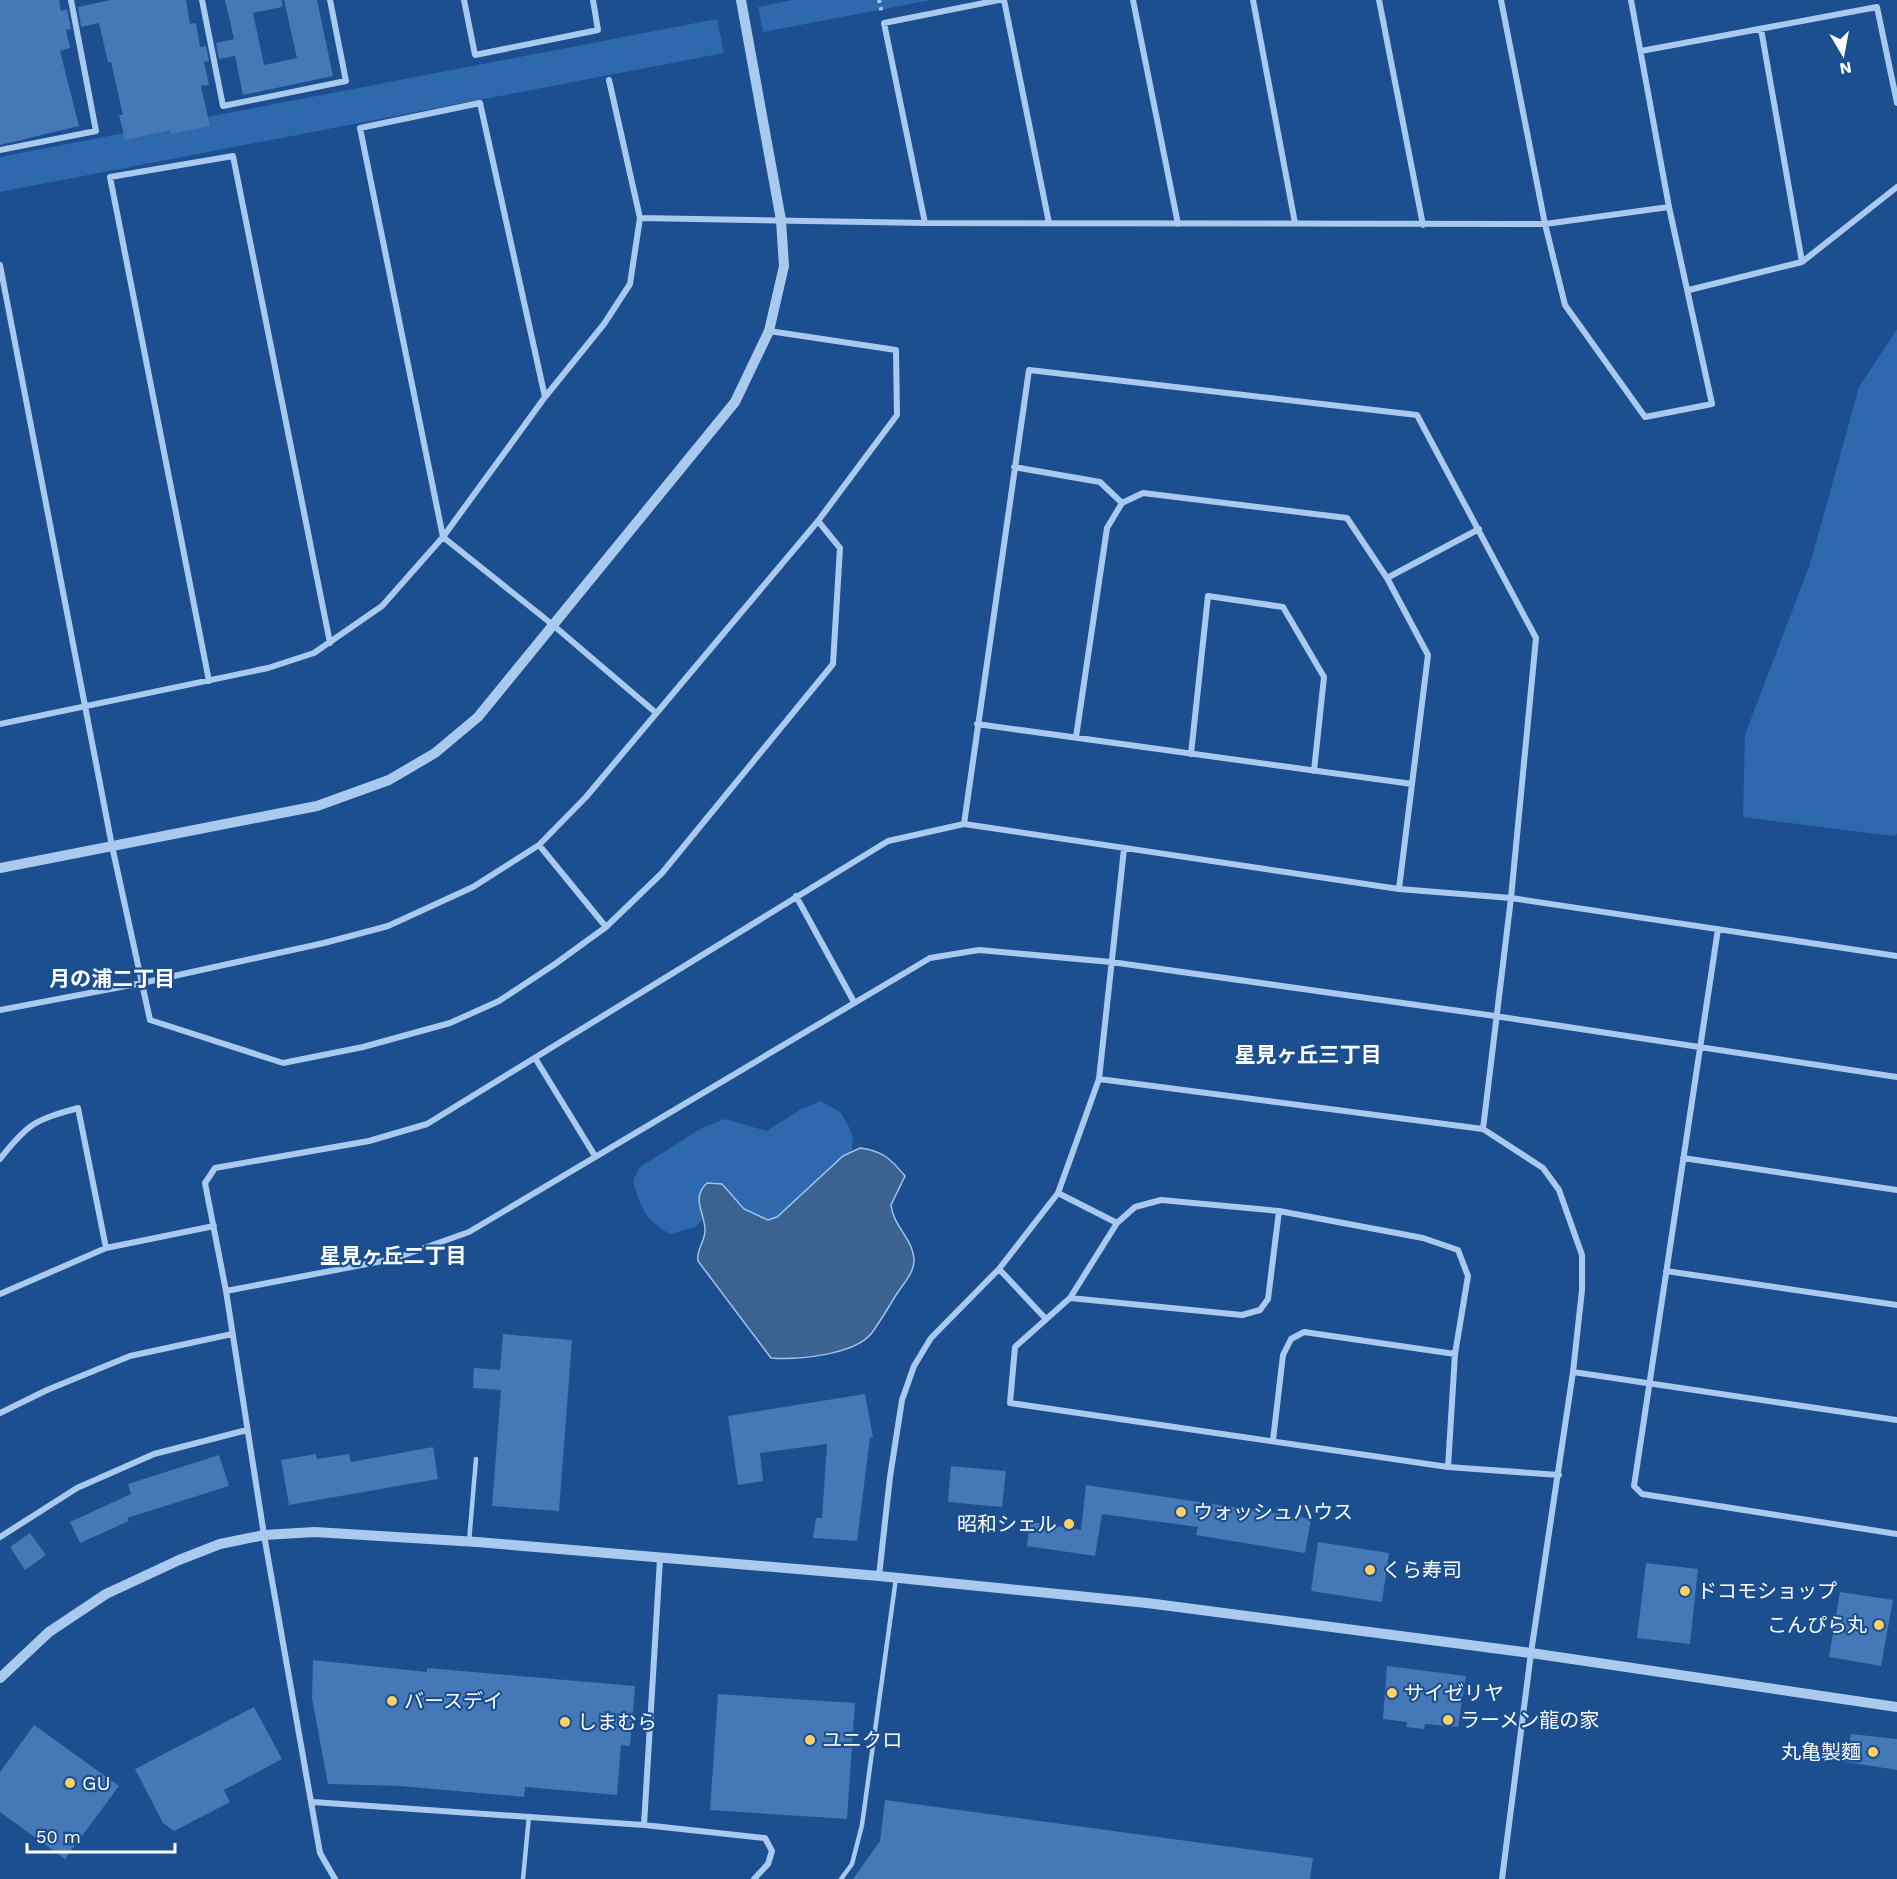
<svg xmlns="http://www.w3.org/2000/svg" width="1897" height="1879" viewBox="0 0 1897 1879" font-family="'Work Sans','Noto Sans JP',sans-serif">
	<style>
		.green { fill: #2e69ad }
		.water { fill: #3c6290; stroke: #9cc4f0; stroke-width: 1.5 }
		.building { fill: #4478b7 }
		.lines { fill: none; stroke-linecap: round; stroke-linejoin: round }
		.path { stroke: #a9c9ee; stroke-width: 4; stroke-dasharray: 3 4.5; stroke-linecap: butt }
		.service { stroke: #a9c9ee; stroke-width: 4.5 }
		.minor { stroke: #a9c9ee; stroke-width: 6 }
		.tertiary { stroke: #a9c9ee; stroke-width: 10 }
		.poi-dot { fill: #ffd166; stroke: #1b4f8f; stroke-width: 2 }
		.labels { text-anchor: middle; stroke-width: 4.5; stroke-linejoin: round; paint-order: stroke }
		.poi-label { font-size: 20px; fill: #fff; stroke: #1b4f8f; text-anchor: start }
		.neighbourhood-label { font-size: 21px; font-weight: bold; fill: #fff; stroke: #1b4f8f }
	</style>
	<rect width="100%" height="100%" fill="#1b4f8f"/>
	<path class="green" d="M793,0H931L763,32L758,7Z
		M717,19L724,53L0,192V157Z
		M1897,329V834L1893,836L1743,817L1745,735L1811,561L1859,387Z
		M821,1101L841,1113L850,1129L853,1140L850,1159L797,1211L760,1225L719,1203L695,1227L670,1234C645,1219 641,1209 633,1181L640,1167L702,1128L725,1119L767,1131L801,1109Z"/>
	<path class="water" d="M860,1148C883,1151 891,1159 905,1176L891,1205C893,1226 913,1239 914,1259C915,1272 903,1284 896,1295C888,1308 880,1322 871,1334C853,1355 797,1360 771,1358L698,1261C696,1249 706,1240 705,1229C704,1211 691,1198 707,1183L722,1184L744,1209L768,1220L777,1217L843,1156Z"/>
	<path class="building" d="M0,0H59L61,11L67,9L71,29L66,30L70,48L60,51L79,126L0,145Z
		M111,0H186L190,24L196,23L200,47L206,46L209,61L204,62L209,85L201,86L210,126L171,134L170,130L125,140L119,115H123L111,62H108L99,23L81,27L78,7Z
		M225,0H282V7L253,13L264,65L297,58L284,0H317L333,76L243,95L235,56L219,59L216,43L234,39Z
		M503,1334L572,1340L559,1511L492,1506L501,1390L473,1388L474,1368L500,1370Z
		M865,1394L873,1437H870L857,1541L813,1538L816,1518H822L827,1444L760,1453L763,1481L738,1485L728,1416Z
		M433,1447L438,1479L289,1505L281,1460L316,1454L317,1459L349,1454L351,1462Z
		M219,1455L229,1486L127,1518L129,1521L80,1543L70,1522L131,1494L128,1484Z
		M951,1466L1006,1471L1002,1507L948,1502Z
		M1086,1485L1311,1519L1305,1553L1196,1535L1198,1527L1102,1514L1095,1556L1027,1546L1030,1522L1081,1530Z
		M30,1533L46,1555L25,1570L10,1547Z
		M1318,1542L1389,1553L1382,1602L1311,1591Z
		M1646,1563L1698,1569L1690,1644L1637,1638Z
		M1840,1592L1893,1600L1881,1666L1829,1657Z
		M313,1660L427,1672V1668L635,1686L630,1746L621,1745L617,1795L525,1787L524,1797L400,1786L328,1784L312,1698Z
		M1387,1666L1466,1676L1458,1727L1425,1724L1424,1729L1406,1727L1407,1722L1383,1719Z
		M718,1694L855,1703L847,1819L710,1810Z
		M254,1707L282,1759L224,1790L230,1802L174,1831L163,1823L135,1769Z
		M34,1725L119,1786L65,1859L0,1812V1772Z
		M1851,1734L1897,1739V1770L1846,1762Z
		M885,1800L1313,1858L1310,1879H853L880,1841Z"/>
	<g class="lines">
		<path class="path" d="M879,0L882,13"/>
		<path class="service" d="M469,1542L476,1459
			M523,1879L529,1816
			M841,1879L852,1864L862,1825L896,1578"/>
		<path class="minor" d="M202,0L223,106L346,81L330,0
			M464,0L475,55L598,30L593,0
			M1004,0L1049,223
			M1133,0L1178,224
			M1253,0L1295,223
			M1379,0L1423,225
			M1501,0L1545,224L1565,305L1645,417L1712,404L1669,207L1631,0
			M1761,29L1802,262
			M1641,51L1877,7L1897,103
			M0,150L96,131L71,0
			M640,218L925,223L1545,224L1669,207
			M925,223L884,23L999,0
			M0,265L112,846L150,1020L283,1063L363,1047L450,1023L499,1001L555,964L606,927L662,873L833,664L840,548L818,521
			M1689,290L1802,262L1897,187
			M545,397L480,103L360,128L443,537L553,625L655,712
			M1014,467L1100,482L1122,503
			M1387,578L1479,529
			M209,681L110,177L233,156L330,643
			M0,724L268,668L314,653L382,606L443,537L545,397L604,324L630,284L640,218L609,80
			M977,724L1412,784
			M1076,737L1107,528L1122,503L1143,493L1347,518L1387,578L1428,655L1399,889
			M1191,754L1208,596L1283,607L1324,677L1314,771
			M964,824L1029,370L1417,415L1536,638L1511,898L1483,1129
			M539,845L606,927
			M796,896L854,1002
			M1718,929L1634,1486L1642,1494L1897,1534
			M0,1010L142,983L324,943L388,926L473,887L539,845L586,797L818,521L897,415L896,350L769,331
			M535,1058L595,1156
			M1099,1079L1483,1129L1543,1168L1559,1190L1582,1255V1290L1573,1372L1531,1653L1502,1879
			M1683,1158L1897,1190
			M0,1159C28,1123 35,1120 78,1108L106,1248
			M1058,1193L1117,1223
			M999,1269L1045,1318
			M1666,1271L1897,1305
			M226,1291L393,1259L469,1232L930,958L979,950L1111,962L1495,1016L1897,1077
			M0,1294L106,1248L214,1226
			M1070,1298L1242,1315L1260,1310L1268,1299L1279,1211
			M1573,1372L1897,1420
			M0,1413L47,1390L130,1356L232,1334
			M1273,1440L1283,1355L1291,1339L1304,1332L1455,1354
			M1448,1467L1455,1354L1468,1276L1458,1250L1423,1238L1279,1211L1161,1200L1135,1207L1117,1223L1070,1298L1015,1347L1010,1403L1448,1467L1559,1475
			M0,1537L77,1488L154,1454L247,1430
			M660,1559L644,1825L765,1838L772,1851L768,1864L754,1879
			M879,1576L890,1477L902,1400L914,1366L931,1338L999,1269L1058,1193L1099,1079L1124,849
			M313,1802L644,1825
			M335,1879L320,1853L264,1535L226,1291L205,1183L215,1168L369,1141L427,1124L888,841L964,824L1399,889L1511,898L1897,956"/>
		<path class="tertiary" d="M0,868L317,806L389,780L435,753L478,717L735,402L769,331L784,266L781,220L741,0
			M0,1678L49,1632L106,1594L179,1560L220,1544L264,1535L315,1532L477,1542L879,1576L1147,1603L1531,1653L1897,1707"/>
	</g>
	<g class="poi-dot">
		<circle cx="1181" cy="1512" r="6"/>
		<circle cx="1069" cy="1524" r="6"/>
		<circle cx="1370" cy="1570" r="6"/>
		<circle cx="1685" cy="1591" r="6"/>
		<circle cx="1879" cy="1625" r="6"/>
		<circle cx="1392" cy="1693" r="6"/>
		<circle cx="392" cy="1701" r="6"/>
		<circle cx="1448" cy="1720" r="6"/>
		<circle cx="565" cy="1722" r="6"/>
		<circle cx="810" cy="1740" r="6"/>
		<circle cx="1873" cy="1752" r="6"/>
		<circle cx="70" cy="1783" r="6"/>
	</g>
	<g class="labels">
		<g class="poi-label">
			<text x="1193" y="1519">ウォッシュハウス</text>
			<text x="1057" y="1531" text-anchor="end">昭和シェル</text>
			<text x="1382" y="1577">くら寿司</text>
			<text x="1697" y="1598">ドコモショップ</text>
			<text x="1867" y="1632" text-anchor="end">こんぴら丸</text>
			<text x="1404" y="1700">サイゼリヤ</text>
			<text x="404" y="1708">バースデイ</text>
			<text x="1460" y="1727">ラーメン龍の家</text>
			<text x="577" y="1729">しまむら</text>
			<text x="822" y="1747">ユニクロ</text>
			<text x="1861" y="1759" text-anchor="end">丸亀製麵</text>
			<text x="82" y="1790">GU</text>
		</g>
		<g class="neighbourhood-label">
			<text x="112" y="986">月の浦二丁目</text>
			<text x="1308" y="1062">星見ヶ丘三丁目</text>
			<text x="393" y="1263">星見ヶ丘二丁目</text>
		</g>
	</g>
	<g transform="translate(1843 54) rotate(170)" stroke="#1b4f8f" stroke-width="4.5" paint-order="stroke">
	<path d="M0-4.5L10 22L0 15L-10 22Z" fill="#ffffff"/>
	<text y="-9" font-size="16" font-weight="bold" text-anchor="middle" fill="#ffffff">N</text>
	</g>
	<path d="M27 1843v9h148v-9" fill="none" stroke="#ffffff" stroke-width="3"/>
	<text x="36" y="1843" font-size="18" fill="#ffffff" stroke="#1b4f8f" stroke-width="4.5" paint-order="stroke">50 m</text>
</svg>
